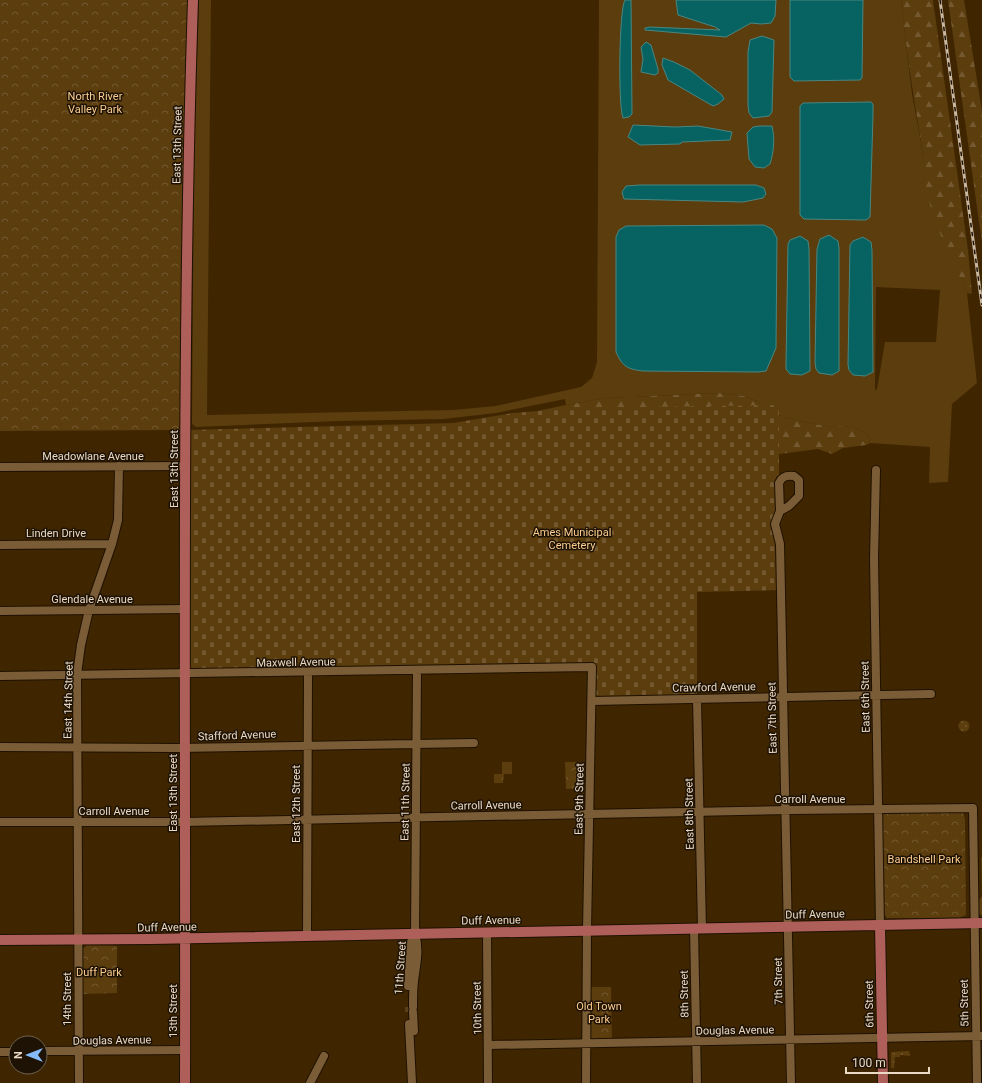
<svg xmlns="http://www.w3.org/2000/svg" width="982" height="1083" viewBox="0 0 982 1083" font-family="Roboto,sans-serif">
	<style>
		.grass { fill: #5b3d0e; fill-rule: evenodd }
		.forest { fill: url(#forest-firs) }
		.cemetery { fill: url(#cemetery-stones) }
		.park { fill: url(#park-crowns) }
		.garden { fill: url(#garden-dots) }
		.water { fill: #066362; stroke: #4a8680 }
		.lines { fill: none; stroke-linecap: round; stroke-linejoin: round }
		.minor-tunnel { stroke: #59411e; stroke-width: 8; stroke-dasharray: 8 4; stroke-linecap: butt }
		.minor-casing { stroke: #1f1101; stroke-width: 10 }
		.major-casing { stroke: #1f1101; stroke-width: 12 }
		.minor { stroke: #7a5d37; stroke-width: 8 }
		.major { stroke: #ae5f59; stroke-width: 10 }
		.rail-casing { stroke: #cbb8a1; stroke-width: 3 }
		.rail { stroke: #1d1204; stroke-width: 1.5; stroke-dasharray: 4.5; stroke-linecap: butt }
		.labels { text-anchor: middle; stroke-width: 3; stroke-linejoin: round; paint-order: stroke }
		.park-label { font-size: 11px; fill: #fbcc8f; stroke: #1d1204 }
		.street-label { font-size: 11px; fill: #ead9c5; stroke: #1d1204 }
	</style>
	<defs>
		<pattern id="forest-firs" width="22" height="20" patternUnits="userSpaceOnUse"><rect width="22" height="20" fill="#5b3d0e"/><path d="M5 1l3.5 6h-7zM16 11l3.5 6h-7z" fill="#735830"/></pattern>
		<pattern id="cemetery-stones" width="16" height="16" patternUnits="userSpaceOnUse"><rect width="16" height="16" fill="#5b3d0e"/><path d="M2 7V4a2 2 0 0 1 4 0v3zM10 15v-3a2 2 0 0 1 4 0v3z" fill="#735830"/></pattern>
		<pattern id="park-crowns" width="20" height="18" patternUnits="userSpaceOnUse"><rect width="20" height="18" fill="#5b3d0e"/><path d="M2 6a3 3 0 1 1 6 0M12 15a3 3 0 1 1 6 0" fill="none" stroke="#735830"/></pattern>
		<pattern id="garden-dots" width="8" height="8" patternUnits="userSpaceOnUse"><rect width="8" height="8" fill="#5b3d0e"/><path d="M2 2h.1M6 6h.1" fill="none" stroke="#735830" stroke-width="1.8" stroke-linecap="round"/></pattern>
	</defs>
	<rect width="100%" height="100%" fill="#3f2600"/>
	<path class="grass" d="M199,0H211L207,415L453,410L496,406L581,387L592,378L597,362L599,0H901L912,94L921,143L928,195L935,219L967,293L977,383L952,404L948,482L929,483L930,447L870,443L868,435L853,427L826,426L798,421L772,413L757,401L744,396L719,393L606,398L566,405L565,399L496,413L444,419L339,421L196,427L192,424L194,150ZM876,287L940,290L936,342H885L877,389L875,390Z"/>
	<path class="forest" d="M901,0H933L968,250L972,294L967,293C953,261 936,230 928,197C924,179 924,160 921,142C913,95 906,48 901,0Z
		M948,0H964L982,111V243Z
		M719,393L744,396L757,401L772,413L798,421L826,426L853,427L868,435L870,443L866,445L843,448L832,454L818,449L772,455L491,421L566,405L606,398Z"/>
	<path class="cemetery" d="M779,405V483L777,517L781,590L697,592V699L592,701V668L185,675L186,430L453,423L513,413L577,408Z"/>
	<path class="park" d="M0,0H193L186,430L0,431Z
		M502,762H512V774H504L503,783H494V774H502Z
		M565,762H578L583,770V788L566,789Z
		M961,812L963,813L965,819L966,915L959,918H887L884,914L882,816L885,813Z
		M981,857H982V916L978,912V901L982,896Z
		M87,945L117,946V993L82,994V950Z
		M586,987H611L612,1043H586Z"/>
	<path class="garden" d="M958.5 726a5.5 5.5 0 1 1 11 0a5.5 5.5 0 1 1-11 0Z
		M909,1051L910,1056L900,1055V1057H895L894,1068H891V1052Z"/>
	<path class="water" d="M625,0H631L632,114L629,117L623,118C618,106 619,9 625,0Z
		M676,0H776L775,16L771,23L761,24L751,23L726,37L645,30V28L650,27L720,30L715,27L678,15Z
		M790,0H863L862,78L860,80L794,81L790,77Z
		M762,36L774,40L772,112L769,116L753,118L749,113L748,105V52L750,40Z
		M646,42L651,45L658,69V73L655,75L641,72L643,59L641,47Z
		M663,58L674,62L690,70L722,95L724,99L718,104L713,106L668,80L662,65Z
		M871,102L873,104V115L870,217L866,220L804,219L800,215V106L803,103Z
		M633,125L675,127L698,126L732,132L730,140L682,142L680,144L640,145L628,137Z
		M760,126H772C775,138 774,152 770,164L764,168L755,167L749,159L747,133L753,127Z
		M639,185H756L764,188L766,194L763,198L743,202L624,199L622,192L626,186Z
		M764,225L772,229L777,238L776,348L766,371L758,372L643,371C627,369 623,367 616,352V237L619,230L626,226Z
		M829,235L838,241L839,248V371L832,375L819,373L816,369L815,363L817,249L820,239Z
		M800,236L808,241L809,249L810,371L802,375L790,374L786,369V364L788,244L790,240Z
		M863,237L871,242L872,250L873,372L865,376L853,375L849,370L848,365L850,245L853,241Z"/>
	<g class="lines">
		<path class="minor-tunnel" d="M409,1007V1012"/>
		<g class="minor-casing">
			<path id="minor" d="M0,467L186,466
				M876,470L874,559L880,925
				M780,511L789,506L799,496V480L794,476C787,475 782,476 779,483L780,511L775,524L780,544L791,1083
				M0,545L112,544
				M0,611L185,609
				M0,676L592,667L587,930L586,1083
				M697,699L702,928
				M592,701L931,694
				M0,747L178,748L474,743
				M0,822H185L793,810L973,808L977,1083
				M694,928L697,1083
				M487,932L488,1083
				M307,936L308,672
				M408,986L411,942L415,934
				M413,1007C413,998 413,989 414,981C416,964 420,951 415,934L417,671
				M413,1012L414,1031
				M409,1024L412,1083
				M489,1045L982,1036
				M40,1051L185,1050
				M0,1052H16
				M79,1083L77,674L81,645L89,610L112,544L118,520L119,466
				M310,1083L324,1056"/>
		</g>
		<g class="major-casing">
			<path id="major" d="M880,925L883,1083
				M0,940L151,939L982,923
				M185,1083C186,722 181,361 193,0"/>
		</g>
		<use href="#minor" class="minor"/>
		<use href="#major" class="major"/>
		<g class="rail-casing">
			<path id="rail" d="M940,0L982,305"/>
		</g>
		<use href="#rail" class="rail"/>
	</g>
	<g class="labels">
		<g class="park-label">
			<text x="95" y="100">North River<tspan x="95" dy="13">Valley Park</tspan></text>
			<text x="572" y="536">Ames Municipal<tspan x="572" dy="13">Cemetery</tspan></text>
			<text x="924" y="863">Bandshell Park</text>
			<text x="99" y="976">Duff Park</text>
			<text x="599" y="1010">Old Town<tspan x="599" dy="13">Park</tspan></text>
		</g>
		<g class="street-label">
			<text transform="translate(177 145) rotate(-89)" y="4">East 13th Street</text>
			<text x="93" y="460">Meadowlane Avenue</text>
			<text transform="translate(174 469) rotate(-90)" y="4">East 13th Street</text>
			<text x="56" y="537">Linden Drive</text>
			<text x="92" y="603">Glendale Avenue</text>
			<text transform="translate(296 662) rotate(-1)" y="4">Maxwell Avenue</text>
			<text transform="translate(714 687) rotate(-1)" y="4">Crawford Avenue</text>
			<text transform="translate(865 697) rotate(-91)" y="4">East 6th Street</text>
			<text transform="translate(68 700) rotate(-89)" y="4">East 14th Street</text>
			<text transform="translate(772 718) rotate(-91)" y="4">East 7th Street</text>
			<text transform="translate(237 735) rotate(-2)" y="4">Stafford Avenue</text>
			<text transform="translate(173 793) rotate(-90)" y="4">East 13th Street</text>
			<text transform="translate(579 799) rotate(-89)" y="4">East 9th Street</text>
			<text x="810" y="803">Carroll Avenue</text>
			<text transform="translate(405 802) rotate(-89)" y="4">East 11th Street</text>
			<text transform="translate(296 804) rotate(-90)" y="4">East 12th Street</text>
			<text transform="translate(486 805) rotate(-1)" y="4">Carroll Avenue</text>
			<text x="114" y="815">Carroll Avenue</text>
			<text transform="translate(689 814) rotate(-91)" y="4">East 8th Street</text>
			<text transform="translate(815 914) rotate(-1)" y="4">Duff Avenue</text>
			<text transform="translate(491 920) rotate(-1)" y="4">Duff Avenue</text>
			<text transform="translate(167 927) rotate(-1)" y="4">Duff Avenue</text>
			<text transform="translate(400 968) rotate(-86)" y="4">11th Street</text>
			<text transform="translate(778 981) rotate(-91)" y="4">7th Street</text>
			<text transform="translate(684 994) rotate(-91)" y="4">8th Street</text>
			<text transform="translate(67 999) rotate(-90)" y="4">14th Street</text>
			<text transform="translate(964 1003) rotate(-91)" y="4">5th Street</text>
			<text transform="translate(869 1004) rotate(-91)" y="4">6th Street</text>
			<text transform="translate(477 1008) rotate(-91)" y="4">10th Street</text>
			<text transform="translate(173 1011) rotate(-90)" y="4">13th Street</text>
			<text transform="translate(735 1030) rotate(-1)" y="4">Douglas Avenue</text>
			<text transform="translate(112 1040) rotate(-1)" y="4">Douglas Avenue</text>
		</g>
	</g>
	<g transform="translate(28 1055) rotate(270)"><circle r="19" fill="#1d1204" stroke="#6f6251"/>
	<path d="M0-3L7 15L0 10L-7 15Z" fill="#86bbfb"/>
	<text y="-6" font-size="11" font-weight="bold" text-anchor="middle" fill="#ead9c5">N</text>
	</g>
	<path d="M846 1067v6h83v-6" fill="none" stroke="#ead9c5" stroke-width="2"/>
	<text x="852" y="1067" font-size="12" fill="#ead9c5" stroke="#1d1204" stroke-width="3" paint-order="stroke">100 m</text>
</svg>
